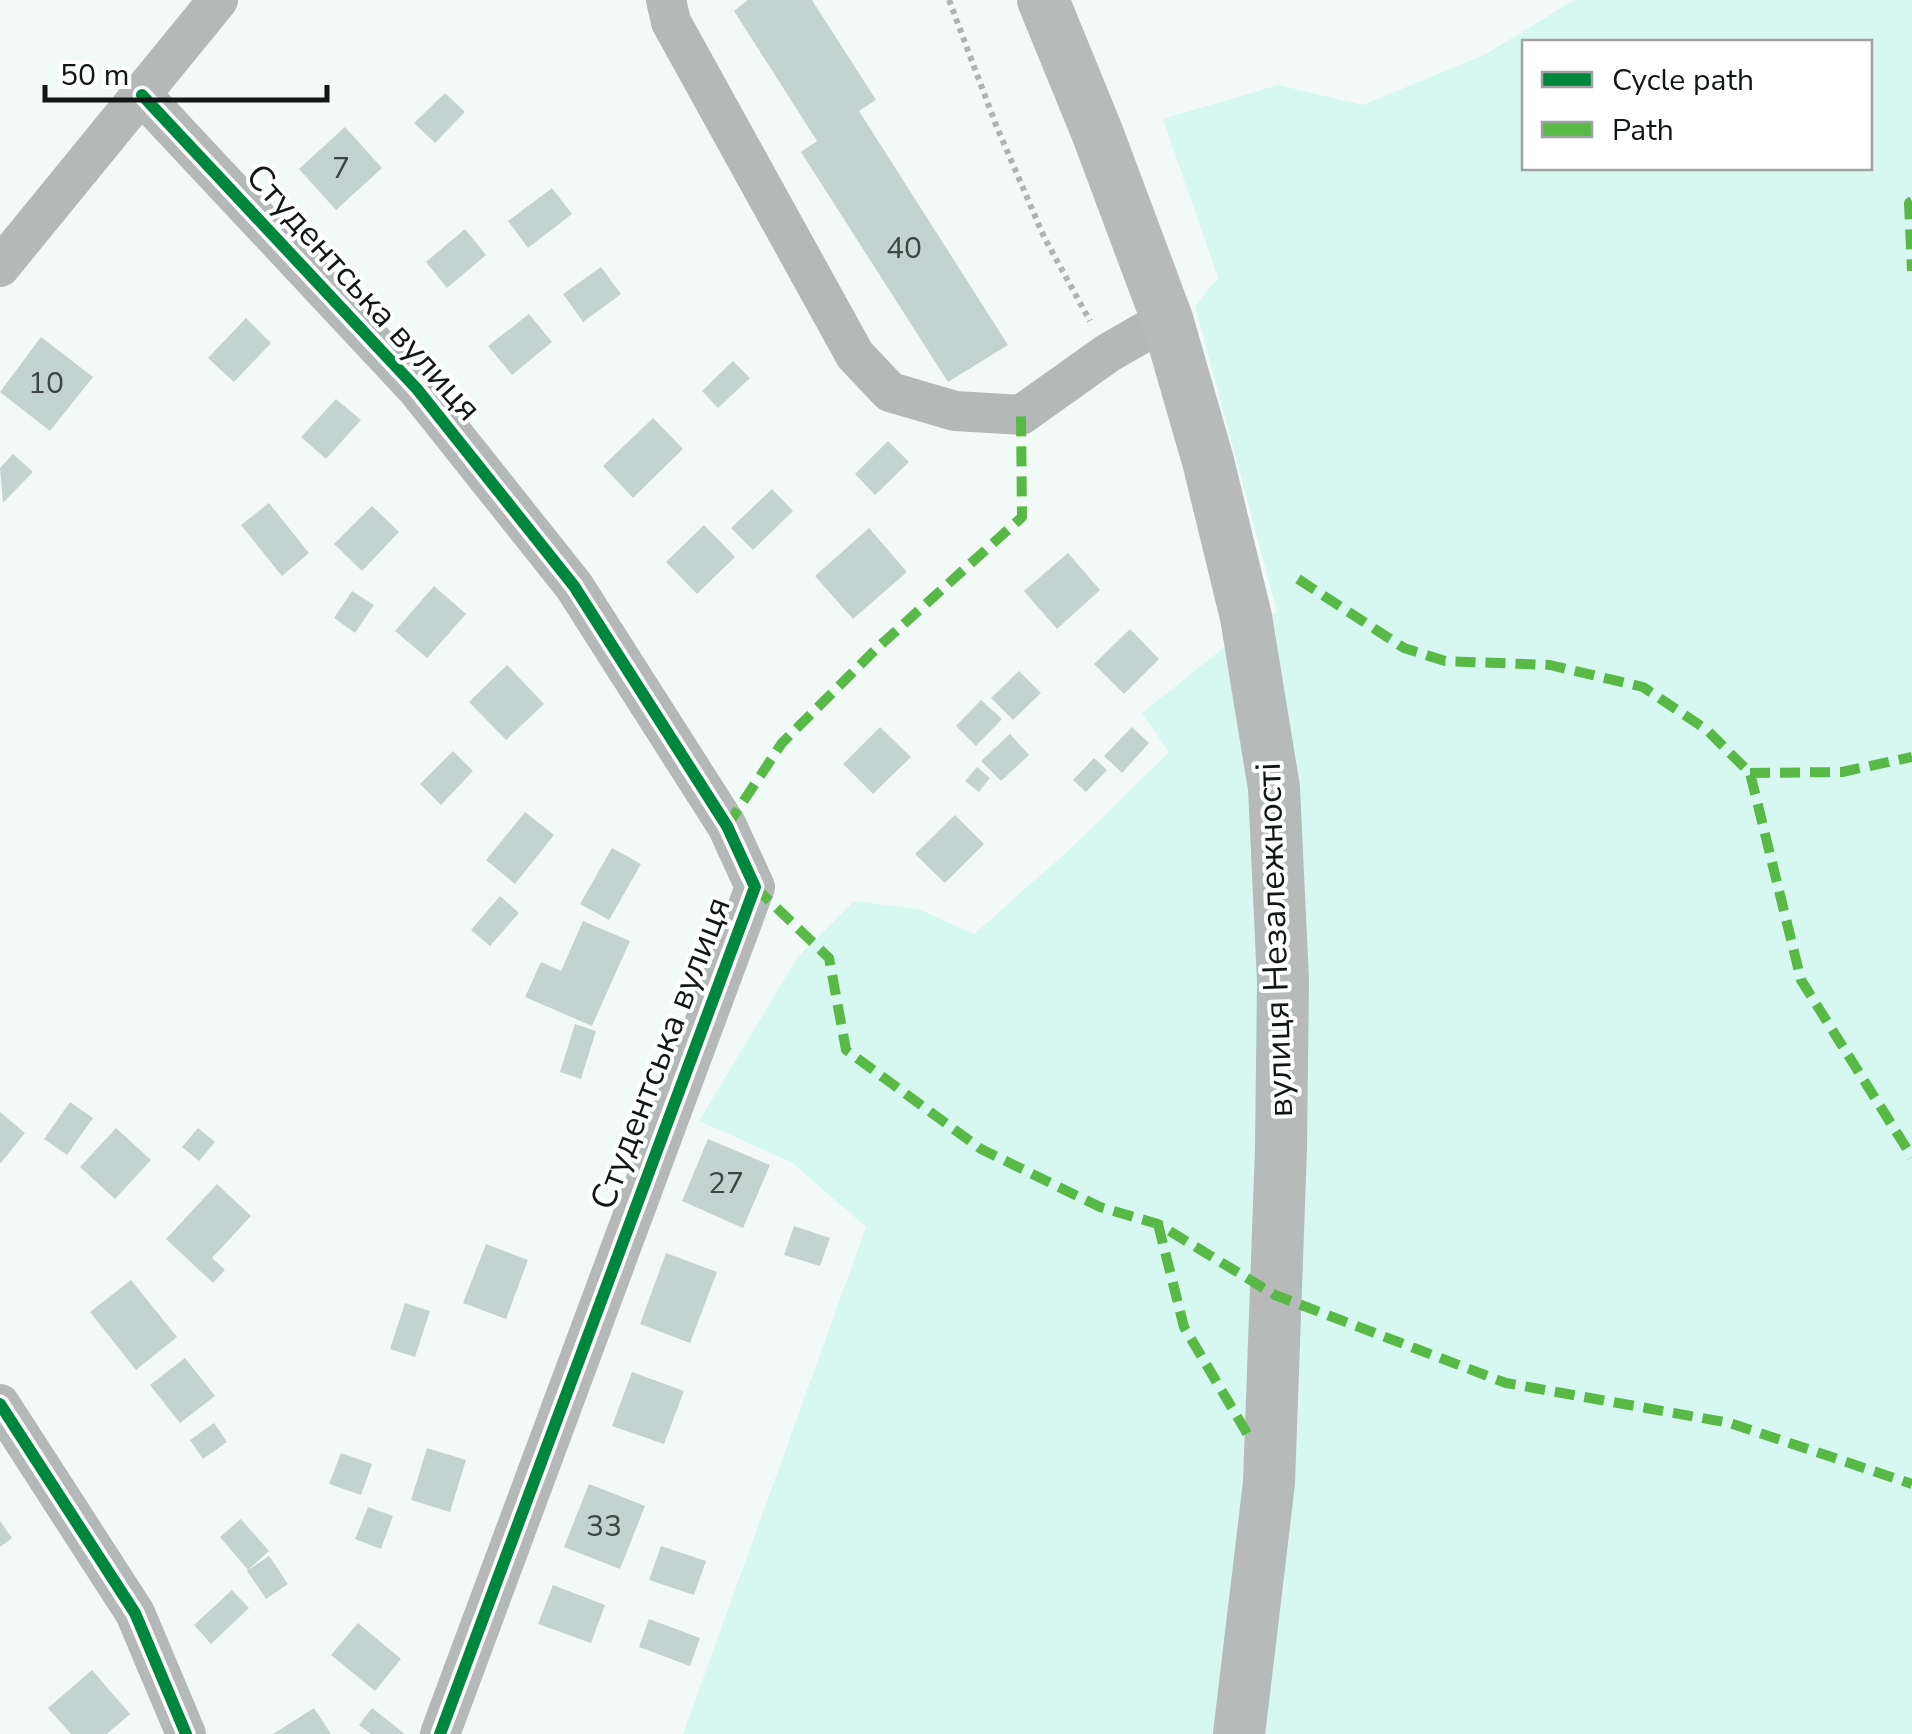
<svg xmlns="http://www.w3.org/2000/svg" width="1912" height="1734" viewBox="0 0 1912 1734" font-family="'Nunito Sans',sans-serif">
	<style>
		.green { fill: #d6f8f1; fill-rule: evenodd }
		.building { fill: #c3d4d0 }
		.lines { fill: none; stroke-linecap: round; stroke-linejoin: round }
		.path { stroke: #b0b3b2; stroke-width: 6; stroke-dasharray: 5 5; stroke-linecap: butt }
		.minor { stroke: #b4b8b7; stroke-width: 40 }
		.major { stroke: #b6bab8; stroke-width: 52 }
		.quiet { stroke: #58b947; stroke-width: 10; stroke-dasharray: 20 10; stroke-linecap: butt }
		.cycleway-casing { stroke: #fff; stroke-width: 19 }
		.cycleway { stroke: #00873e; stroke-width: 12 }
		.labels { text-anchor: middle; stroke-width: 8; stroke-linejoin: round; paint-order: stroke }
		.number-label { font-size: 30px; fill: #3e4644 }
		.street-label { font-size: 35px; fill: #111716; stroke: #fff }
	</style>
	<rect width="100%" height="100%" fill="#f2faf8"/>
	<path class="green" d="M1574,0H1912V1734H683L866,1227L791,1162L699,1121L797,958L854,901L918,909L974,934L1069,850L1169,752L1142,713L1222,649L1277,611L1195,306L1218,278L1163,119L1278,85L1363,105L1486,54ZM1524,42H1870V168H1524Z"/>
	<path class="building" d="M748,0H812L876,100L859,111L1008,345L948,382L801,152L817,141L734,11Z
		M445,93L465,112L435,143L414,123Z
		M345,127L382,168L336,210L299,169Z
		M552,188L572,214L528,248L508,221Z
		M465,229L486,255L447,288L426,262Z
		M601,267L621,294L583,322L563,294Z
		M529,314L552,342L512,375L488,346Z
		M246,318L271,343L234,382L208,358Z
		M41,337L93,377L50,431L0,392Z
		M733,361L750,378L718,408L702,391Z
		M336,399L361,420L326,459L301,437Z
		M653,418L683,449L633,498L603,466Z
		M888,441L909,462L875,495L855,474Z
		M13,454L33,472L3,503L0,468Z
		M772,489L793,511L753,550L731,528Z
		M269,503L309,553L282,576L241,525Z
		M372,506L399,532L362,571L334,544Z
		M704,525L735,557L697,594L666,562Z
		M869,528L907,572L853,619L815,576Z
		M1068,553L1100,590L1057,629L1024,591Z
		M434,586L466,614L427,658L395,631Z
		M352,591L374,605L355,633L334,618Z
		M1130,629L1159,659L1124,694L1094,664Z
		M507,665L544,704L506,740L469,702Z
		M1019,671L1041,693L1013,720L991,698Z
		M981,700L1002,719L976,746L956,726Z
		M880,727L911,757L873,794L843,764Z
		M1132,727L1149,743L1122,773L1104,756Z
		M1010,734L1029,755L1001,781L981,761Z
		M453,751L473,771L441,805L420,784Z
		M1094,758L1107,770L1086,792L1073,780Z
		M977,767L990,778L979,792L965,781Z
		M525,812L554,835L515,884L486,860Z
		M955,815L984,844L945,883L915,854Z
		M612,848L641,864L609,920L580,904Z
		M500,896L519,913L490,946L471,930Z
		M583,921L630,941L592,1026L525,997L541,962L561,971Z
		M575,1024L596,1031L581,1079L560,1072Z
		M70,1102L93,1118L67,1155L44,1139Z
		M0,1112L25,1133L0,1164Z
		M116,1128L151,1160L115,1199L80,1167Z
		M198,1128L215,1142L199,1161L182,1147Z
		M708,1139L770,1165L743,1228L682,1201Z
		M217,1184L251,1216L212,1258L225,1270L213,1283L166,1239Z
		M794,1226L830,1238L820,1266L784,1255Z
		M486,1244L528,1260L506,1319L463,1303Z
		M666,1253L717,1272L690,1343L640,1324Z
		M131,1280L177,1337L136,1370L90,1312Z
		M405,1303L430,1311L415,1357L390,1349Z
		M185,1358L215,1396L180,1423L150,1385Z
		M632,1372L684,1391L664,1444L612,1426Z
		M214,1423L227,1442L203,1459L190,1440Z
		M427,1448L466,1460L450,1512L411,1500Z
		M341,1453L372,1464L361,1495L329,1484Z
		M589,1484L645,1506L620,1569L564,1547Z
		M368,1507L393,1516L381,1549L355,1539Z
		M241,1519L269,1551L248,1570L220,1537Z
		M0,1521L12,1538L0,1547Z
		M661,1546L706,1561L694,1595L649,1580Z
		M269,1556L288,1584L266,1599L247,1571Z
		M553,1585L605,1605L591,1643L538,1624Z
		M232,1590L249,1608L211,1644L194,1625Z
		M649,1619L700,1638L690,1666L639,1647Z
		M358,1623L401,1659L375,1691L331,1655Z
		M92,1670L130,1714L107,1734H71L48,1708Z
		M314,1708L331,1734H273Z
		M372,1708L405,1734H371L359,1725Z"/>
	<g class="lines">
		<path class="path" d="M949,0L996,125L1044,237L1090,321"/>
		<path class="minor" d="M666,0L671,22L855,355L890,392L955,411L1021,415L1108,353L1167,319
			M142,95L417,389L574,586L727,826L755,887L440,1734
			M0,267L218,0
			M0,1404L135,1613L186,1734"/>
		<path class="major" d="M1043,0L1097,132L1167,319L1208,461L1246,617L1274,788L1283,981L1281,1148L1269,1483L1239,1734"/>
		<path class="quiet" d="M1912,201L1909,203L1912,271
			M1298,579L1404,648L1445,661L1550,665L1643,687L1707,730L1750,773L1801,980L1912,1157
			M1750,773L1842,772L1912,757
			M727,826L782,743L875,650L1022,517L1021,415
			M755,887L829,958L846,1050L981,1149L1100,1207L1158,1224L1275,1295L1506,1383L1730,1423L1912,1484
			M1158,1224L1184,1327L1251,1440"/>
		<g class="cycleway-casing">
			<path id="cycleway" d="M142,95L417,389L574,586L727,826L755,887L440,1734
				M0,1404L135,1613L186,1734"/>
		</g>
		<use href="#cycleway" class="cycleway"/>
	</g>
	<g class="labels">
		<g class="number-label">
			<text x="341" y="178">7</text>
			<text x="904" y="258">40</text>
			<text x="46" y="393">10</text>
			<text x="726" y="1193">27</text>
			<text x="604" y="1536">33</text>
		</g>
		<g class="street-label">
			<text transform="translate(364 292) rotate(48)" y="12">Студентська вулиця</text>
			<text transform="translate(1274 940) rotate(-92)" y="12">вулиця Незалежності</text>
			<text transform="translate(660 1053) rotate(-69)" y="12">Студентська вулиця</text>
		</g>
	</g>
	<rect x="1522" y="40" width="350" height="130" fill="#ffffff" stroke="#a0a2a2" stroke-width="2.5"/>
	<rect x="1542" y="72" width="50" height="15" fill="#00873e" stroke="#a0a2a2" stroke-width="2.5"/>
	<text x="1612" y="90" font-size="30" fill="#111716">Cycle path</text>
	<rect x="1542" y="122" width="50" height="15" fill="#58b947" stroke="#a0a2a2" stroke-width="2.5"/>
	<text x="1612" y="140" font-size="30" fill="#111716">Path</text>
	<path d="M45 85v15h282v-15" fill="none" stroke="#111716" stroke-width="5"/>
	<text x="60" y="85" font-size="30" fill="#111716" stroke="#ffffff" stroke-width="8" paint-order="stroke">50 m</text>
</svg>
